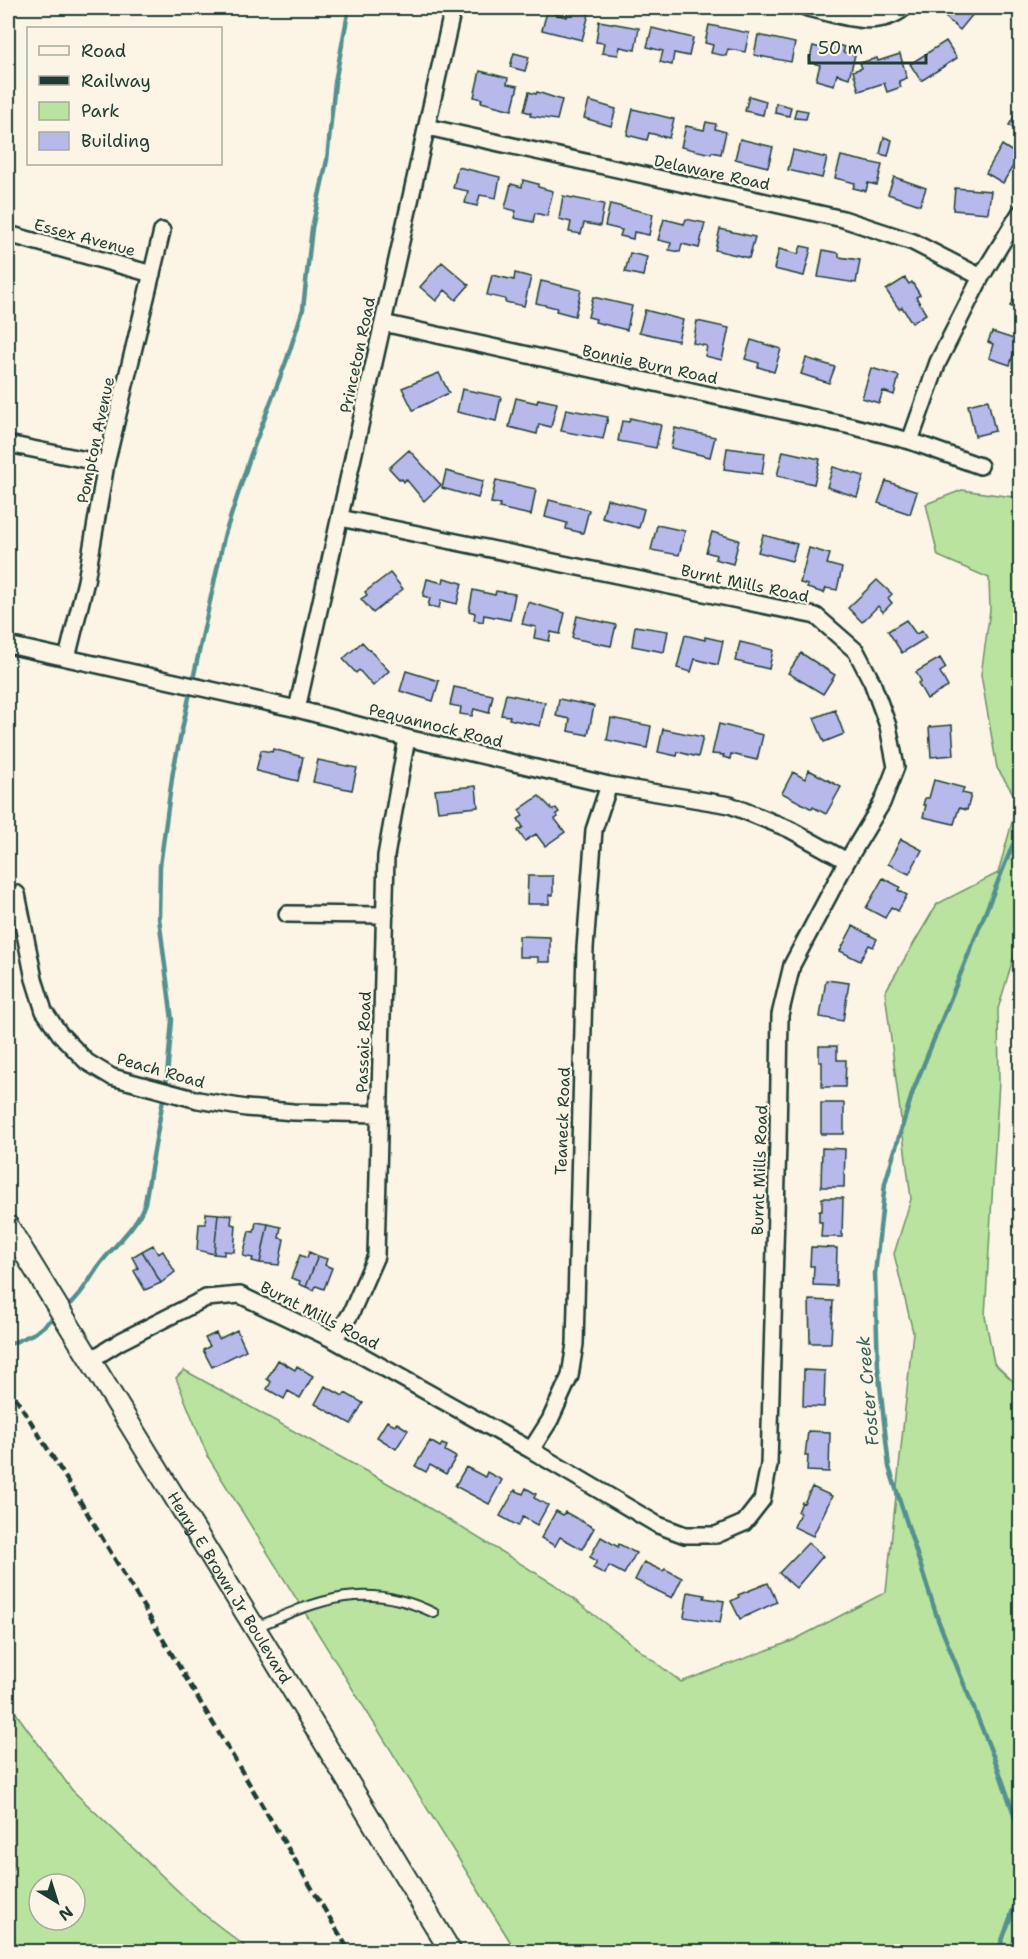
<svg xmlns="http://www.w3.org/2000/svg" width="1028" height="1959" viewBox="0 0 1028 1959" font-family="'Shantell Sans',sans-serif">
	<style>
		.green { fill: #bae39f; stroke: #6c906a; stroke-width: 1.5; fill-rule: evenodd }
		.lines { fill: none; stroke-linecap: round; stroke-linejoin: round }
		.stream { stroke: #53908f; stroke-width: 4.5 }
		.building { fill: #b7b9eb; stroke: #1f3d34; stroke-width: 1.5 }
		.service-casing { stroke: #1f3d34; stroke-width: 12 }
		.minor-casing { stroke: #1f3d34; stroke-width: 20 }
		.secondary-casing { stroke: #1f3d34; stroke-width: 24 }
		.service { stroke: #fcf5e5; stroke-width: 8 }
		.minor { stroke: #fcf5e5; stroke-width: 15 }
		.secondary { stroke: #fcf5e5; stroke-width: 20 }
		.rail { stroke: #1f3d34; stroke-width: 4.5; stroke-dasharray: 9 4.5; stroke-linecap: butt }
		.labels { text-anchor: middle; stroke-width: 4.5; stroke-linejoin: round; paint-order: stroke }
		.street-label { font-size: 16px; fill: #1f3d34; stroke: #fcf5e5 }
		.water-label { font-size: 18px; font-style: italic; fill: #35605a; stroke: #fcf5e5 }
	</style>
	<rect width="100%" height="100%" fill="#fcf5e5"/>
	<filter id="ink" filterUnits="userSpaceOnUse"><feTurbulence type="fractalNoise" baseFrequency=".0167" numOctaves="2"/><feDisplacementMap in="SourceGraphic" scale="12" xChannelSelector="R" yChannelSelector="G"/><feConvolveMatrix kernelMatrix="1 2 1 2 8 2 1 2 1" color-interpolation-filters="sRGB"/></filter>
	<g filter="url(#ink)">
		<path class="green" d="M962,490L1020,498V936L998,1009L999,1081L985,1316L994,1363L1020,1388V1951H516L208,1457L176,1378L184,1370L398,1489L554,1584L681,1682L792,1641L886,1592L913,1332L894,1254L911,1199L885,992L937,904L998,873L1018,801L997,768L981,675L990,610L989,578L938,556L926,504Z
			M8,1699L18,1716L72,1790L197,1909L251,1951H8ZM39,1884H75V1920H39Z"/>
		<g class="lines">
			<path class="stream" d="M65,1309C80,1297 89,1280 100,1264C115,1244 137,1227 145,1203L167,1076L172,1020L159,918L160,866L173,771L224,537L251,454L287,359L303,309L312,228L327,160L335,82L349,8
				M8,1345L35,1333L56,1316
				M8,1947L15,1952
				M998,1952L1019,1893V1829L998,1768L938,1620L889,1467L878,1367L875,1274L885,1183L913,1091L1020,827"/>
		</g>
		<path class="building" d="M500,8H529L528,14Z
			M953,8H978L960,30L945,17Z
			M569,9L589,14L582,40L542,30L547,12L567,17Z
			M599,21L639,28L635,50L620,47L618,55L602,53L604,43L596,42Z
			M709,25L749,33L745,52L728,49L726,56L711,53L713,45L705,43Z
			M652,28L693,38L689,56L674,53L672,65L660,62L663,51L647,47Z
			M758,35L795,43L791,62L754,55Z
			M946,41L957,58L921,81L910,64Z
			M829,43L845,47L843,52L855,55L849,78L837,74L834,85L816,80L820,65L809,62L813,46L828,50Z
			M514,53L529,57L525,71L510,67Z
			M900,54L907,78L899,81L901,87L887,92L884,83L859,91L853,71L862,68L860,63L877,58L878,61Z
			M480,71L508,78L507,84L518,86L512,110L481,102L482,99L474,97Z
			M529,92L536,94L537,92L562,100L557,120L530,116L531,113L524,111Z
			M749,96L766,101L763,115L745,111Z
			M589,101L616,109L611,126L584,118Z
			M776,103L791,107L789,116L775,113Z
			M1020,107V133L1009,125Z
			M633,109L674,119L669,138L649,133L647,140L627,135Z
			M796,109L808,111L806,119L794,118Z
			M706,122L716,124L715,129L726,132L721,154L712,152L711,154L681,147L686,126L704,130Z
			M884,137L892,140L888,156L880,154Z
			M740,139L773,147L768,167L735,159Z
			M1002,145L1019,156L1003,183L986,173Z
			M793,150L827,158L822,178L788,170Z
			M841,156L882,165L877,185L868,183L866,191L853,188L855,183L835,178Z
			M458,167L500,177L496,198L480,195L477,206L465,203L468,191L453,188Z
			M894,177L926,188L920,205L888,194Z
			M523,180L538,184V187L553,191L547,216L535,213L533,222L514,218L516,211L505,208L511,184L522,187Z
			M955,188L991,191L988,213L953,210Z
			M563,196L604,204L600,226L584,223L581,234L569,232L571,222L559,219Z
			M610,204L653,214L649,235L634,232L633,239L620,236L622,230L605,226Z
			M664,219L684,224L686,219L705,223L699,248L682,244L680,252L669,250L671,243L658,240Z
			M720,229L755,237L749,258L715,250Z
			M801,246L811,248L804,276L774,269L779,249L798,254Z
			M823,250L839,253V257L860,260L856,283L818,277Z
			M630,253L647,257L643,276L625,272Z
			M442,262L469,285L456,300L445,290L436,301L420,287Z
			M515,273L531,277L524,306L505,302V299L487,295L492,275L514,280Z
			M905,278L909,284L912,282L920,295L916,297L926,314L912,323L902,307L899,309L886,290Z
			M541,281L581,290L575,316L556,311L557,308L536,303Z
			M1020,289V312L1010,306Z
			M593,297L632,306L627,330L595,322L596,319L588,317Z
			M645,310L683,320L678,341L639,332Z
			M697,321L729,328L722,360L705,356L707,346L693,343Z
			M992,332L1020,341L1019,350L1015,348L1010,365L989,358L993,344L988,342Z
			M751,340L781,349L774,372L758,367L759,363L745,359Z
			M806,358L835,367L829,383L801,374Z
			M871,368L899,376L894,395L883,391L879,403L862,398Z
			M439,373L449,393L413,410L402,388Z
			M462,389L501,397L496,421L457,412Z
			M516,398L537,403L538,399L557,403L551,427L539,424L537,434L509,427Z
			M988,400L995,431L975,436L968,405Z
			M566,409L608,417L603,439L561,431Z
			M630,418L661,425L656,448L618,441L622,421L629,422Z
			M675,428L715,437L710,457L671,448Z
			M727,448L765,453L762,474L724,469Z
			M409,450L441,485L424,501L406,479L404,482L402,479L400,480L389,468Z
			M783,451L820,459L814,484L777,476Z
			M833,467L864,476L857,497L827,487Z
			M446,471L483,481L478,498L442,488Z
			M496,480L536,489L531,515L499,508L500,504L491,503Z
			M886,481L917,492L910,514L878,503Z
			M607,499L644,509L639,528L602,518Z
			M549,500L589,510L583,533L566,529L567,523L545,517Z
			M657,525L685,531L679,555L651,550Z
			M712,532L739,540L733,564L715,559L716,555L706,552Z
			M763,535L797,544L792,561L758,552Z
			M809,548L830,554L827,564L842,568L837,590L826,588L824,593L807,588L808,585L800,583Z
			M390,573L403,589L373,613L361,599L367,595L365,592Z
			M444,578L462,583L457,604L441,600L439,608L428,606L430,598L423,596L427,579L443,583Z
			M877,580L892,594L888,598L892,603L883,612L878,606L862,622L848,608Z
			M473,590L495,595L496,591L515,594L510,620L484,615L483,622L474,620L475,613L469,611Z
			M528,602L565,613L560,634L551,632L549,641L534,638L536,627L522,624Z
			M577,616L616,625L611,646L572,638Z
			M906,620L916,634L922,631L926,638L902,653L888,631Z
			M635,626L668,631L664,652L632,646Z
			M685,635L705,640V637L723,641L718,665L695,659L691,672L677,668Z
			M362,642L389,671L373,686L359,670L356,673L343,659Z
			M740,642L773,650L769,669L735,661Z
			M801,653L835,675L823,694L788,673Z
			M940,658L946,668L940,672L948,687L927,699L918,683L921,681L916,672Z
			M406,671L439,681L433,701L400,691Z
			M454,687L493,695L489,713L474,709L472,716L460,714L461,707L450,705Z
			M506,694L545,702L540,726L509,719L510,716L501,715Z
			M559,699L594,706L588,735L568,731L570,719L556,716Z
			M835,710L844,734L824,742L814,718Z
			M611,718L651,726L647,748L607,740Z
			M719,724L763,735L757,760L731,754L730,759L723,757L724,755L712,754Z
			M952,725L954,755L931,757L929,727Z
			M663,729L703,737L698,757L678,752L677,756L658,752Z
			M273,749L303,757L298,781L256,771L261,750L272,752Z
			M318,760L357,768L352,790L313,782Z
			M809,770L841,787L826,814L813,807L812,809L782,793L793,772L805,779Z
			M934,780L964,788L962,793L971,795L967,810L959,808L954,824L923,817L926,805H923L925,798H929Z
			M476,786L478,807L438,811L435,790Z
			M539,796L553,810L556,808L559,812L556,814L558,817L555,819L565,832L545,846L536,834L525,841L518,831L523,827L518,819L523,816L519,810Z
			M901,839L922,850L909,874L888,864Z
			M528,876H553V895H549V904H527Z
			M883,878L900,887L898,890L907,895L898,911L891,907L885,918L866,908Z
			M853,926L877,939L873,947L869,945L860,961L840,951Z
			M519,936L550,937V962H538V957H519Z
			M826,980L849,983L843,1021L820,1017Z
			M819,1046H837V1060H846L845,1087H822V1062H819Z
			M821,1103H844V1134H821Z
			M822,1148L845,1149L844,1187H821Z
			M822,1198H843L842,1237H821L822,1222H819V1211H822Z
			M206,1213L218,1214L214,1254L197,1250L199,1224H205Z
			M218,1214L232,1215L231,1224L236,1225L234,1252L224,1251V1255L214,1254Z
			M256,1222L268,1224L260,1263L252,1261L253,1258L243,1256L249,1231L254,1232Z
			M268,1224L281,1227L279,1238L284,1239L279,1265L260,1263Z
			M153,1245L158,1254L163,1251L175,1272L161,1283L142,1251Z
			M811,1247L837,1248L836,1286L813,1285L814,1266H810Z
			M142,1251L161,1283L145,1290L134,1271L138,1268L132,1257Z
			M309,1252L318,1256L306,1287L299,1284L300,1281L291,1278L300,1255L307,1258Z
			M318,1256L327,1259L325,1265L332,1268L324,1289L316,1286L314,1290L306,1287Z
			M809,1300L833,1301L831,1343H810Z
			M237,1330L246,1350L212,1367L203,1350L210,1346L205,1338L216,1333L219,1339Z
			M278,1360L295,1370L297,1366L313,1376L300,1398L288,1391L284,1399L267,1389L271,1382L267,1379Z
			M804,1370L825,1371L824,1407L803,1406Z
			M325,1386L343,1396L345,1393L363,1403L351,1424L315,1404Z
			M387,1421L395,1425L397,1423L408,1430L396,1449L377,1437Z
			M808,1431L830,1432L829,1472L807,1471L808,1456H805Z
			M430,1441L440,1447L442,1444L447,1446L445,1451L456,1457L446,1474L430,1465L426,1472L415,1466Z
			M466,1467L485,1477L487,1472L502,1480L489,1504L455,1486Z
			M812,1487L832,1496L813,1536L794,1527L800,1513L798,1512L802,1502L804,1503Z
			M526,1488L536,1494L534,1498L548,1505L537,1525L523,1517L518,1526L500,1516L515,1490L523,1494Z
			M556,1511L563,1515L565,1512L594,1528L582,1549L560,1537L555,1546L541,1538Z
			M601,1537L618,1547L619,1544L636,1553L624,1574L609,1566L605,1574L593,1568L597,1561L590,1557Z
			M808,1543L823,1556L796,1588L779,1573Z
			M644,1562L663,1571L665,1569L682,1578L672,1598L635,1580Z
			M768,1583L777,1602L740,1619L731,1601L739,1597L738,1595Z
			M688,1592L705,1595L704,1598L724,1601L720,1623L684,1617Z"/>
		<g class="lines">
			<g class="service-casing">
				<path id="service" d="M257,1627C320,1599 368,1580 434,1613"/>
			</g>
			<g class="minor-casing">
				<path id="minor" d="M807,8C838,14 876,31 904,8
					M427,127L843,219L913,242L981,277
					M8,234L152,274
					M383,323L851,426L910,441L938,362L981,277L1020,213
					M910,441L980,466
					M8,444L106,464
					M8,645L297,709L407,738L609,785L730,805L789,829L847,861
					M67,658L86,581L106,464L162,231
					M297,709L453,8
					M17,894L34,979L44,1011L60,1034L87,1062L112,1077L198,1100L246,1108L293,1112L379,1114
					M287,914L385,915
					M334,1340L351,1313L376,1256L386,856L407,738
					M89,1361L121,1341L206,1298L240,1295L334,1340L531,1450L658,1525L685,1535H716L744,1523L762,1500L769,1465L778,1140L780,1015L792,965L847,861L882,803L896,767L888,726L872,682L856,651L816,616L340,518
					M531,1450L550,1420L570,1376L575,1344L585,948L594,830L609,785"/>
			</g>
			<g class="secondary-casing">
				<g id="secondary">
					<path id="s1" d="M8,1226L266,1646L451,1952"/>
				</g>
			</g>
			<use href="#service" class="service"/>
			<use href="#minor" class="minor"/>
			<use href="#secondary" class="secondary"/>
			<path class="rail" d="M8,1385L80,1501L350,1952"/>
		</g>
	</g>
	<g class="labels">
		<g class="street-label">
			<text transform="translate(712 172) rotate(12)" y="6">Delaware Road</text>
			<text transform="translate(85 237) rotate(15)" y="6">Essex Avenue</text>
			<text transform="translate(357 355) rotate(-78)" y="6">Princeton Road</text>
			<text transform="translate(650 364) rotate(12)" y="6">Bonnie Burn Road</text>
			<text transform="translate(95 440) rotate(-78)" y="6">Pompton Avenue</text>
			<text transform="translate(745 583) rotate(12)" y="6">Burnt Mills Road</text>
			<text transform="translate(436 725) rotate(14)" y="6">Pequannock Road</text>
			<text transform="translate(363 1042) rotate(-88)" y="6">Passaic Road</text>
			<text transform="translate(161 1070) rotate(16)" y="6">Peach Road</text>
			<text transform="translate(562 1121) rotate(-88)" y="6">Teaneck Road</text>
			<text transform="translate(759 1170) rotate(-88)" y="6">Burnt Mills Road</text>
			<text transform="translate(320 1315) rotate(27)" y="6">Burnt Mills Road</text>
			<text dy="6" stroke="none"><textPath href="#s1" startOffset="424">Henry E Brown Jr Boulevard</textPath></text>
		</g>
		<g class="water-label">
			<text transform="translate(868 1391) rotate(-95)" y="6">Foster Creek</text>
		</g>
	</g>
	<rect width="1028" height="1959" fill="none" stroke="#fcf5e5" stroke-width="30"/>
	<rect x="15" y="15" width="998" height="1929" fill="none" stroke="#1f3d34" stroke-width="2" filter="url(#ink)"/>
	<rect x="27" y="27" width="195" height="138" fill="#fcf5e5" stroke="#a4ab9e" stroke-width="1.5"/>
	<rect x="39" y="46" width="30" height="9" fill="#fcf5e5" stroke="#a4ab9e" stroke-width="1.5"/>
	<text x="81" y="57" font-size="18" fill="#1f3d34">Road</text>
	<rect x="39" y="76" width="30" height="9" fill="#1f3d34" stroke="#a4ab9e" stroke-width="1.5"/>
	<text x="81" y="87" font-size="18" fill="#1f3d34">Railway</text>
	<rect x="39" y="102" width="30" height="18" fill="#bae39f" stroke="#a4ab9e" stroke-width="1.5"/>
	<text x="81" y="117" font-size="18" fill="#1f3d34">Park</text>
	<rect x="39" y="132" width="30" height="18" fill="#b7b9eb" stroke="#a4ab9e" stroke-width="1.5"/>
	<text x="81" y="147" font-size="18" fill="#1f3d34">Building</text>
	<g transform="translate(57 1902) rotate(142)"><circle r="28" fill="#fcf5e5" stroke="#a4ab9e" stroke-width="1.5"/>
	<path d="M0-4.5L10 22L0 15L-10 22Z" fill="#1f3d34"/>
	<text y="-9" font-size="16" font-weight="bold" text-anchor="middle" fill="#1f3d34">N</text>
	</g>
	<path d="M809 54v9h117v-9" fill="none" stroke="#1f3d34" stroke-width="3"/>
	<text x="818" y="54" font-size="18" fill="#1f3d34" stroke="#fcf5e5" stroke-width="4.5" paint-order="stroke">50 m</text>
</svg>
